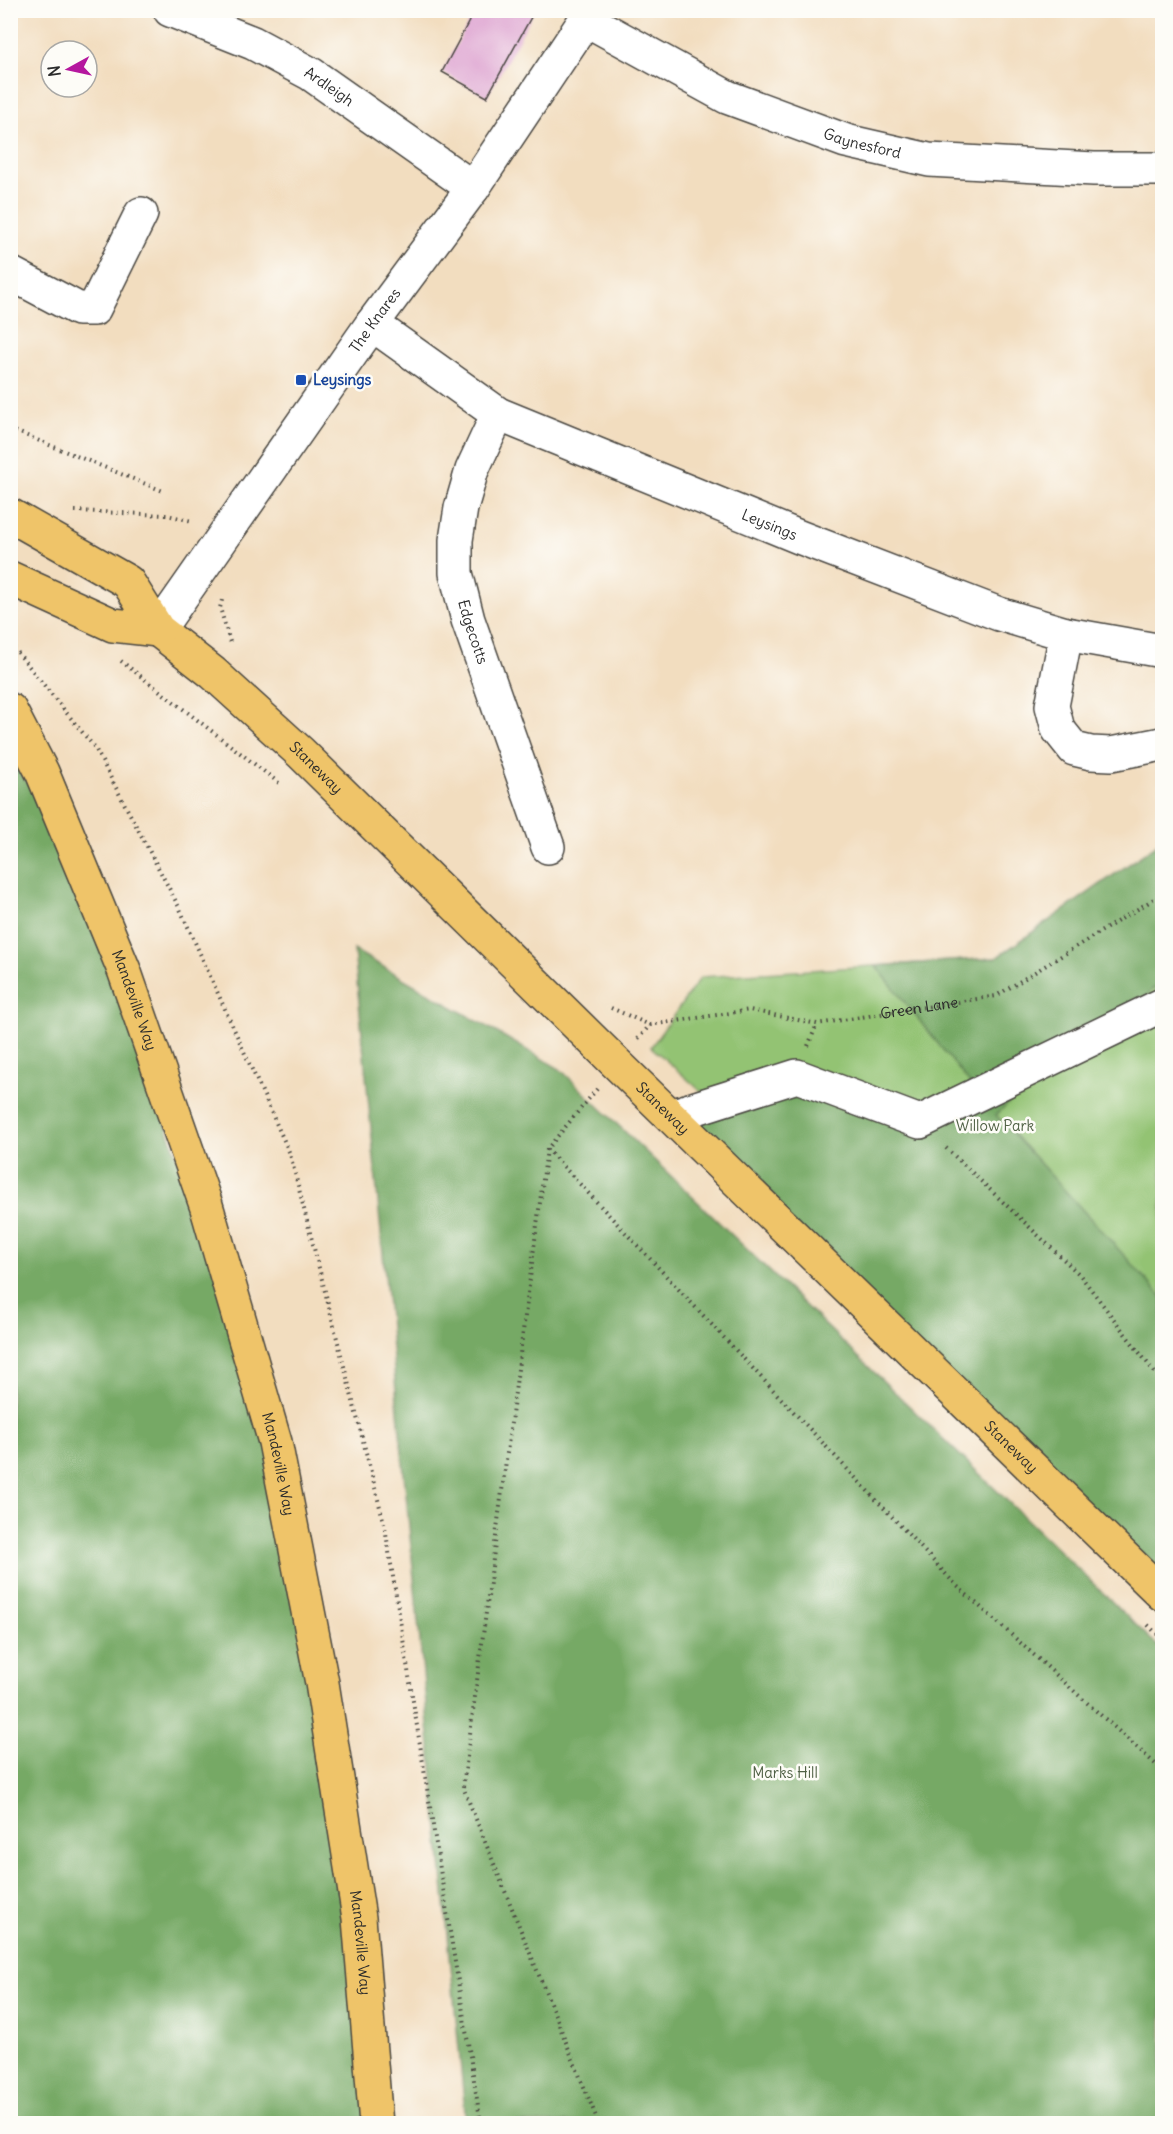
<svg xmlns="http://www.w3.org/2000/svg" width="1173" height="2134" viewBox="0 0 1173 2134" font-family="Delius,sans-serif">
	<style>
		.green { fill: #93c373; stroke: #5f774f; stroke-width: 1.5 }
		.forest { fill: #76a965; stroke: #506a48; stroke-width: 1.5 }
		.building { fill: #dda1d0 }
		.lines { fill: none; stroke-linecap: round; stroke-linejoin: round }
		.minor-casing { stroke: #494641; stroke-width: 36 }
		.major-casing { stroke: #494641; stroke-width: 36 }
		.path { stroke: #494641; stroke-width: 4; stroke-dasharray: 1.5 4.5; stroke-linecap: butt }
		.minor { stroke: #fff; stroke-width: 33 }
		.major { stroke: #efc469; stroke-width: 33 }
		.transit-dot { fill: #1a4fb4; stroke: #fdfcf7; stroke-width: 2 }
		.labels { text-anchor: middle; stroke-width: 5; stroke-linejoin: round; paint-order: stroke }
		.street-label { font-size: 15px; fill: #2b2b2b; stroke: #fdfcf7 }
		.transit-label { font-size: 15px; font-weight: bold; fill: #164399; stroke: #fdfcf7; text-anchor: start }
		.park-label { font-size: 15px; fill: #4f6044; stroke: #fdfcf7 }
	</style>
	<rect width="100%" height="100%" fill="#fdfcf7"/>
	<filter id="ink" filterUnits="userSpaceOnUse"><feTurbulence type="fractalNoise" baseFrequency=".0167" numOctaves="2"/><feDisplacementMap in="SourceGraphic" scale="12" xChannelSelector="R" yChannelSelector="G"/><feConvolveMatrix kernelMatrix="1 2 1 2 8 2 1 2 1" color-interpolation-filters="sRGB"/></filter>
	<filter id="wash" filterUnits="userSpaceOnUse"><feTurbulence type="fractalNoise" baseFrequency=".008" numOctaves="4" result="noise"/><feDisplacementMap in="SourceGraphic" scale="24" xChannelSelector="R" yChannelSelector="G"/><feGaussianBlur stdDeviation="1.35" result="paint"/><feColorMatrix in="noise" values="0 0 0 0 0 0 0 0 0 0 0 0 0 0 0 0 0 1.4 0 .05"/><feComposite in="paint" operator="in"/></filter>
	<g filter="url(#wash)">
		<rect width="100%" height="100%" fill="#f2ddbf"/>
		<path class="green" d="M1162,841V1499L651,1047L701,977L996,958Z"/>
		<path class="forest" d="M10,760L66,832L275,1442L376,2123H11Z
			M1162,841V981L1142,999L1058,1056L996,1115L1162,1297V1594L671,1116L797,1076L920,1122L976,1095L991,1110L876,966L996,958Z
			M354,950L560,1069L1162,1650V2123H466Z"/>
		<g id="blocks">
			<path class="building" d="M475,10H535L487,97L442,72Z"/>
		</g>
	</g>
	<g filter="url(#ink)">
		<use href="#blocks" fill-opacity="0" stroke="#494641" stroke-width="1.5"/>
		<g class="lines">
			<g class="minor-casing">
				<g id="minor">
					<path id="s2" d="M170,10L253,43L311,74L473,188"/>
					<path id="s3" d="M587,20L727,97L846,141L929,160L1094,169H1162"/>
					<path d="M10,273L78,309H94L141,214"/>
					<path id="s4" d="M372,324L498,414L799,537L999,614L1066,634L1162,651"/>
					<path id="s5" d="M498,414L472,470L461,508L456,540V573L468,620L548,847"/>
					<path id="s6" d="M158,630L372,324L473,188L592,10"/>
					<path d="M1066,634L1052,706L1058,729L1074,749L1091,753L1111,754L1162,744"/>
					<path d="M671,1116L797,1076L920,1122L1162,1005"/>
				</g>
			</g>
			<g class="major-casing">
				<g id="major">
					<path id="s7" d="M10,515L128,582L158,630L213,673L301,753L617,1064L1162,1594"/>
					<path d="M10,578L113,625L158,630"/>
					<path id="s8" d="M10,710L42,772L124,970L206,1205L275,1442L322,1683L359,1918L376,2124"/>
				</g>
			</g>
			<g class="path">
				<path d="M10,429L163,491"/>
				<path d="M75,511L167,515L192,521"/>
				<path d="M222,600L220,608L230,642"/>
				<path d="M10,643L95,748L180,909L290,1154L385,1527L481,2124"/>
				<path d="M121,661L279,783"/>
				<path d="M611,1008L650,1025"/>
				<path id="s1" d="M650,1025L750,1010L817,1024L996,996L1162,894"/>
				<path d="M638,1039L650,1025"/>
				<path d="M808,1046L817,1024"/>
				<path d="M597,1089L547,1149L956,1585L1162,1770"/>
				<path d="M946,1148L1080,1275L1162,1382"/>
				<path d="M547,1149L463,1787L599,2124"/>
				<path d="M1148,1625L1162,1639"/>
			</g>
			<use href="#minor" class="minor"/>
			<use href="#major" class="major"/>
		</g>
	</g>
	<rect class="transit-dot" x="295" y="374" width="12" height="12" rx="3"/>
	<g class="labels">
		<g class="street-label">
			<text dy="5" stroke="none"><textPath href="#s2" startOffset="177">Ardleigh</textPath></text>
			<text dy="5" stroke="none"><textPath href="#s3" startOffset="303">Gaynesford</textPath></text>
			<text dy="5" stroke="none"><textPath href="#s6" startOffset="378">The Knares</textPath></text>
			<text dy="5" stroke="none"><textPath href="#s4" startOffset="448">Leysings</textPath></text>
			<text dy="5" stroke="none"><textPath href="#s5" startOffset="228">Edgecotts</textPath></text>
			<text dy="5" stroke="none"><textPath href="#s7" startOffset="402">Staneway</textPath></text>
			<text dy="5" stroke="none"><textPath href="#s8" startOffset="316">Mandeville Way</textPath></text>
			<text dy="5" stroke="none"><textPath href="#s1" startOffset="273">Green Lane</textPath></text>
			<text dy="5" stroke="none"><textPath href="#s7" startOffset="888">Staneway</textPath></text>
			<text dy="5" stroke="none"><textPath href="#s7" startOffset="1374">Staneway</textPath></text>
			<text dy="5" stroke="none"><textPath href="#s8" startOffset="802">Mandeville Way</textPath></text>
			<text dy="5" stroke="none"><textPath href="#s8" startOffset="1288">Mandeville Way</textPath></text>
		</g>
		<g class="transit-label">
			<text x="313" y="385">Leysings</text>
		</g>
		<g class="park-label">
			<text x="995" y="1131">Willow Park</text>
			<text x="785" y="1778">Marks Hill</text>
		</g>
	</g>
	<rect width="1173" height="2134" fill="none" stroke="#fdfcf7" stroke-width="36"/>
	<g transform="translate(69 69) rotate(262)"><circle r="28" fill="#fdfcf7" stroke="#a9a8a5" stroke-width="1.5"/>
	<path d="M0-4.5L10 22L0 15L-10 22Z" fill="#b5179e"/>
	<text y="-9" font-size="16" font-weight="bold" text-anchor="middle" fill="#2b2b2b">N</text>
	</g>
</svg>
